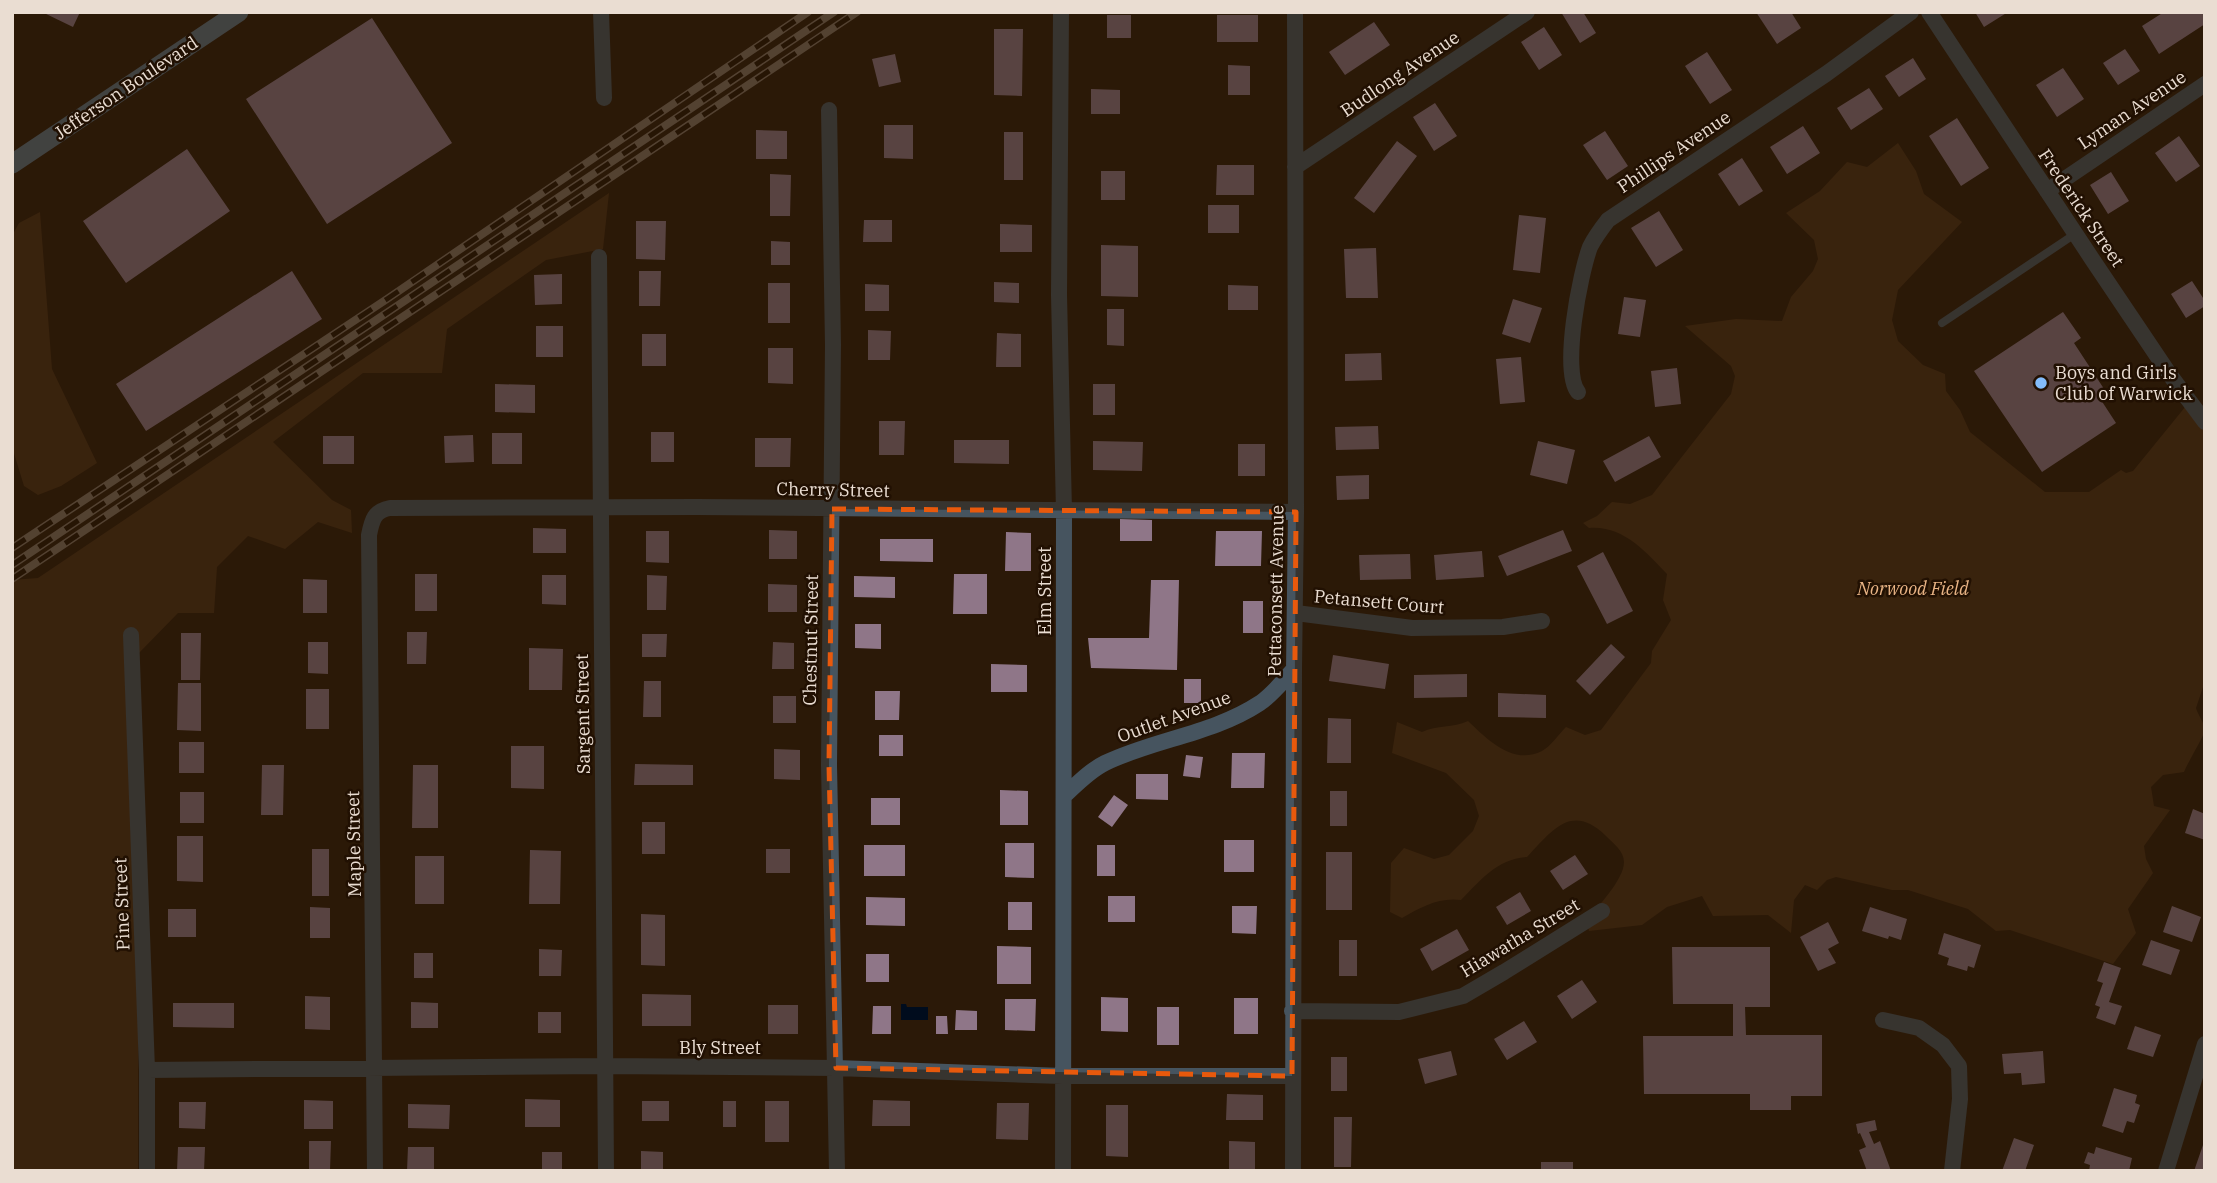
<svg xmlns="http://www.w3.org/2000/svg" width="2217" height="1183" viewBox="0 0 2217 1183" font-family="'IBM Plex Serif',serif">
	<style>
		.green { fill: #4a2f15 }
		.water { fill: #000c1d }
		.building { fill: #8f7688 }
		.lines { fill: none; stroke-linecap: round; stroke-linejoin: round }
		.service { stroke: #46545f; stroke-width: 8 }
		.minor { stroke: #46545f; stroke-width: 16 }
		.secondary { stroke: #5c7385; stroke-width: 19 }
		.rail-casing { stroke: #837365; stroke-width: 8 }
		.rail { stroke: #211002; stroke-width: 5; stroke-dasharray: 16; stroke-linecap: butt }
		.marked { fill: none; stroke: #e8590c; stroke-width: 5; stroke-dasharray: 14 9; stroke-linejoin: round }
		.poi-dot { fill: #83bcfb; stroke: #211002; stroke-width: 2.5 }
		.labels { text-anchor: middle; stroke-width: 5; stroke-linejoin: round; paint-order: stroke }
		.street-label { font-size: 18px; fill: #eaddd2; stroke: #211002 }
		.poi-label { font-size: 18px; fill: #eaddd2; stroke: #211002; text-anchor: start }
		.park-label { font-size: 18px; font-style: italic; fill: #e9b485; stroke: #211002 }
	</style>
	<rect width="100%" height="100%" fill="#2b1908"/>
	<path class="green" d="M1898,143L1916,171L1924,194L1962,222L1898,290L1892,320L1898,341L1923,365L1945,374L1946,391L1960,410L1970,432L2045,492H2089L2121,470L2126,473L2133,471L2190,401L2205,417V681L2196,708C2198,715 2204,722 2205,730C2205,734 2187,764 2184,772L2163,775L2151,787L2154,806L2170,810L2144,846L2146,859L2153,873L2128,909L2136,933L2113,964L2010,930L1996,931L1968,909L1908,890H1892L1836,877L1827,880L1817,890L1805,885L1794,900L1791,933L1768,915L1713,916L1702,896L1667,907L1642,925L1589,931L1586,921C1597,907 1624,880 1624,862C1624,851 1613,843 1606,836C1571,802 1552,831 1527,857C1497,859 1481,880 1461,900C1439,897 1421,907 1402,918L1390,912L1391,863L1404,848L1434,859L1449,855L1473,831L1479,816L1474,800L1446,773L1392,753L1397,722L1422,732C1437,725 1453,728 1468,721C1487,739 1513,766 1542,751C1551,746 1559,734 1566,727L1585,735L1601,730L1651,663L1652,651L1671,620L1663,600L1667,574C1646,552 1623,525 1589,528L1583,523L1597,516L1612,502L1630,504L1652,495L1731,394L1735,376L1731,366L1685,326L1736,319L1782,321L1791,297L1813,271L1818,259L1814,240L1786,213L1820,191L1847,162L1867,167Z
		M609,193L603,249L546,260L447,329L442,373H363L273,442L332,500L351,510L352,533L318,522L285,549L248,536L217,567L214,613H178L139,653L138,1171H12V580L38,578Z
		M40,212L52,369L97,463L61,486L38,495L24,486L13,450L12,236L19,223Z"/>
	<path class="water" d="M901,1004H906L907,1007H928V1020H901Z"/>
	<path class="building" d="M42,12H80L73,27Z
		M1561,12H1583L1596,33L1580,43Z
		M1756,12H1791L1801,28L1777,44Z
		M1975,12H2008L1984,27Z
		M2164,12H2205V24L2159,54L2142,26Z
		M1107,15H1131V38H1107Z
		M1217,15H1258V42H1217Z
		M372,18L452,143L327,224L246,99Z
		M1374,22L1390,45L1345,75L1329,52Z
		M1544,27L1562,55L1539,70L1521,42Z
		M994,29H1023L1022,96L994,95Z
		M2125,49L2140,71L2118,85L2103,63Z
		M1707,52L1732,90L1710,104L1685,66Z
		M895,54L901,82L879,87L872,59Z
		M1913,58L1926,79L1899,97L1885,76Z
		M1228,65L1250,66V95H1228Z
		M2063,68L2084,99L2057,117L2036,85Z
		M1869,88L1883,109L1851,130L1837,108Z
		M1091,89L1120,90V114H1091Z
		M1435,103L1457,136L1434,151L1413,117Z
		M1957,118L1989,168L1961,186L1929,136Z
		M884,125H913V159L884,158Z
		M1803,126L1820,153L1787,174L1770,147Z
		M756,130L787,131V159H756Z
		M1605,131L1628,166L1607,180L1583,145Z
		M1004,132H1023V180H1004Z
		M2179,136L2200,166L2176,182L2155,153Z
		M1397,141L1417,156L1374,213L1354,198Z
		M187,149L230,211L126,283L83,221Z
		M1742,158L1763,191L1739,206L1718,174Z
		M1217,165H1254V195H1216Z
		M1101,171H1125V200H1101Z
		M2111,172L2129,201L2108,214L2090,185Z
		M770,174L791,175L790,216H770Z
		M1208,205H1239V233H1208Z
		M1659,211L1683,250L1656,267L1631,228Z
		M1519,215L1546,218L1540,273L1513,270Z
		M864,220H892V242H863Z
		M636,221H666L665,260L636,259Z
		M1000,224L1032,225V252H1000Z
		M771,241L790,242V265H771Z
		M1101,245L1138,246V297L1101,296Z
		M1376,248L1378,298H1346L1344,249Z
		M292,271L322,319L146,431L116,384Z
		M639,271H661L660,306H639Z
		M562,274V304L535,305L534,275Z
		M2192,281L2205,301V306L2186,318L2171,294Z
		M994,282L1019,283V303L994,302Z
		M768,283H790V323H768Z
		M865,284L889,285V311H865Z
		M1228,285L1258,286V310H1228Z
		M1624,297L1646,300L1640,337L1618,334Z
		M1513,299L1542,308L1530,343L1502,334Z
		M1107,309H1124V346L1107,345Z
		M2063,312L2081,338L2074,343L2108,395L2101,400L2116,423L2042,472L1974,371Z
		M536,326H563V357H536Z
		M868,330L891,331L890,360H868Z
		M997,333L1021,334V367H996Z
		M642,334H666V366H642Z
		M768,348H793V384L768,383Z
		M1381,353L1382,380L1345,381V354Z
		M1521,357L1525,402L1500,404L1496,359Z
		M1677,368L1681,404L1655,407L1651,371Z
		M495,384L535,385V413L495,412Z
		M1093,384H1115V415H1093Z
		M879,421H905L904,455H879Z
		M1378,426L1379,449L1336,450L1335,427Z
		M651,432H674V462H651Z
		M492,433H522V464H492Z
		M473,435L474,462L445,463L444,436Z
		M323,436H354V464H323Z
		M1649,436L1661,457L1615,482L1603,461Z
		M755,438H791L790,467H755Z
		M954,440H1009V464L954,463Z
		M1093,441L1143,442L1142,471L1093,470Z
		M1538,441L1575,450L1567,484L1530,475Z
		M1238,444H1265V476H1238Z
		M1369,475V499L1337,500L1336,476Z
		M1120,519L1152,520V541H1120Z
		M533,528L566,529V553H533Z
		M769,530L797,531V559H769Z
		M1563,530L1572,551L1507,576L1498,556Z
		M646,531H669V563L646,562Z
		M1216,531H1262L1261,566H1215Z
		M1006,532L1031,533V571H1005Z
		M880,539H933V562L880,561Z
		M1482,551L1484,577L1436,580L1434,555Z
		M1603,552L1633,611L1607,624L1577,566Z
		M1410,554L1411,579L1360,580L1359,555Z
		M415,574H437V611H415Z
		M954,574H987V614H953Z
		M542,575H566V605L542,604Z
		M647,575L667,576L666,610H647Z
		M854,576L895,577V598L854,597Z
		M303,579L327,580V613H303Z
		M1151,580H1179L1177,670L1091,668L1088,638H1149Z
		M768,584L797,585V612H768Z
		M1243,601H1263V633H1243Z
		M855,624H881V649L855,648Z
		M407,632H427L426,664H407Z
		M181,633H201L200,680H181Z
		M642,634H667L666,657H642Z
		M308,642H328V674L308,673Z
		M773,642L794,643V669H772Z
		M1611,644L1625,657L1590,695L1576,681Z
		M529,648L563,649L562,690H529Z
		M1333,655L1389,664L1385,689L1329,681Z
		M991,664L1027,665V692H991Z
		M1467,674V697L1414,698V675Z
		M1184,679H1201V703H1184Z
		M644,681H661V717H643Z
		M178,683H201V731L177,730Z
		M306,689H329V729H306Z
		M875,691H900L899,720H875Z
		M1498,693L1546,695V718L1498,717Z
		M773,696H796V723H773Z
		M1328,718L1351,719V763H1327Z
		M879,735H903V756H879Z
		M179,742H204V773H179Z
		M511,746H544V789L511,788Z
		M774,749L800,750V780L774,779Z
		M1232,753H1265L1264,788H1231Z
		M1186,755L1203,757L1200,778L1183,776Z
		M635,764L693,765V785H634Z
		M262,765H284L283,815H261Z
		M413,765H438V828H412Z
		M1136,774H1168V800L1136,799Z
		M1000,790L1028,791V825H1000Z
		M1330,791H1347V826H1330Z
		M180,792H204V823H180Z
		M1114,795L1128,805L1112,827L1098,817Z
		M871,798H900V825H871Z
		M2193,809L2205,814V840L2185,833Z
		M642,822H665V854H642Z
		M177,836H203V882L177,881Z
		M1224,840H1254V872H1224Z
		M1005,843H1034V878L1005,877Z
		M864,845H905V876H864Z
		M1097,845H1115V876H1097Z
		M312,849H329V896H312Z
		M766,849H790V873H766Z
		M530,850L561,851L560,904H529Z
		M1326,852H1352V910H1326Z
		M1575,855L1588,874L1563,890L1550,871Z
		M415,856H444V904H415Z
		M1520,892L1531,911L1507,925L1496,907Z
		M1108,896H1135V922H1108Z
		M866,897L905,898V926L866,925Z
		M1008,902H1032V930H1008Z
		M1232,906H1257L1256,934L1232,933Z
		M2172,906L2201,917L2192,942L2163,932Z
		M310,907L330,908V938H310Z
		M1870,907L1907,919L1901,940L1889,936L1888,939L1862,931Z
		M168,909H196V937H168Z
		M641,914L665,915V966L641,965Z
		M1828,922L1839,943L1828,949L1836,963L1818,971L1800,937Z
		M1457,929L1469,950L1432,971L1420,949Z
		M1944,933L1981,945L1974,968L1968,966L1967,971L1947,965L1949,958L1938,954Z
		M1339,940H1357V976H1339Z
		M2151,940L2180,950L2171,975L2142,965Z
		M997,946L1031,947V984H997Z
		M1672,947H1770V1007H1745L1746,1035H1822V1096H1791V1110H1750V1094H1644L1643,1036H1733V1004H1673Z
		M539,949L562,950L561,976H539Z
		M414,953H433V978H414Z
		M866,954H889V982H866Z
		M2104,962L2121,968L2109,1002L2122,1006L2115,1025L2096,1018L2100,1007L2095,1005L2103,983L2097,981Z
		M1582,980L1597,1002L1572,1019L1557,996Z
		M642,994L691,995V1026H642Z
		M305,996L330,997V1030L305,1029Z
		M1101,997L1128,998V1032L1101,1031Z
		M1234,998H1258V1034H1234Z
		M1005,999H1036L1035,1031L1005,1030Z
		M411,1002L438,1003V1028H411Z
		M173,1003H234V1028L173,1027Z
		M768,1005H798V1034H768Z
		M873,1006H891V1034H872Z
		M1157,1007H1179V1045H1157Z
		M956,1010L977,1011V1030H955Z
		M538,1012H561V1033H538Z
		M936,1016H947L948,1034H936Z
		M1524,1021L1537,1042L1507,1060L1494,1039Z
		M2135,1026L2161,1035L2153,1057L2127,1049Z
		M1451,1051L1457,1075L1425,1084L1418,1059Z
		M2043,1051L2045,1083L2022,1085L2021,1073L2004,1074L2002,1054Z
		M1331,1057H1347V1091H1331Z
		M2114,1088L2137,1095L2135,1103L2140,1105L2134,1123L2127,1121L2123,1133L2102,1126Z
		M1227,1094L1263,1095V1120H1226Z
		M525,1099L560,1100V1127H525Z
		M304,1100L333,1101V1129H304Z
		M873,1100L910,1101V1126H872Z
		M642,1101H669V1121H642Z
		M723,1101H736V1127H723Z
		M765,1101H789V1142H765Z
		M179,1102H206L205,1129L179,1128Z
		M997,1103H1029L1028,1140L996,1139Z
		M408,1104L450,1105L449,1129L408,1128Z
		M1106,1105H1128V1157L1106,1156Z
		M1334,1117H1352L1351,1167H1334Z
		M1875,1120L1877,1130L1869,1132L1874,1144L1880,1141L1891,1171H1867L1859,1150L1866,1147L1860,1133L1858,1134L1856,1124Z
		M2014,1138L2034,1145L2025,1171H2002Z
		M309,1141H331L330,1170H309Z
		M1229,1141L1255,1142V1171H1229Z
		M2203,1145H2205V1171H2194Z
		M178,1147H205L204,1171H177Z
		M408,1147H434V1171H407Z
		M2096,1147L2132,1158L2129,1171H2089L2090,1165L2084,1163L2088,1152L2094,1154Z
		M641,1151L663,1152V1171H641Z
		M542,1152H562V1171H542Z
		M1541,1162H1573V1171H1541Z"/>
	<g class="lines">
		<path class="service" d="M1942,323L2075,234"/>
		<path class="minor" d="M601,12L604,98
			M1061,12L1059,295L1064,511L1063,1171
			M1929,12L2092,259L2170,375L2205,422
			M829,110L833,345L829,765L837,1171
			M1295,167L1527,12
			M2047,191L2205,84
			M599,257C599,561 606,866 606,1171
			M1578,392C1561,371 1580,274 1590,247C1595,237 1601,229 1608,220L1826,74L1911,12
			M1296,613L1412,628L1503,627L1542,621
			M131,635L147,1070V1171
			M1064,796C1077,784 1089,771 1105,763C1155,739 1213,734 1260,703C1273,694 1283,681 1294,669
			M1292,1011L1399,1012L1463,996L1504,972L1602,911
			M1883,1020L1919,1028L1943,1045L1959,1066L1960,1099L1952,1171
			M147,1070L606,1066L836,1068L1062,1076H1292
			M375,1171L369,535C372,520 374,511 390,508L697,507L1296,512
			M1293,1171L1294,669L1296,512L1295,12
			M2166,1171L2205,1044"/>
		<path class="secondary" d="M12,164L239,12"/>
		<g class="rail-casing">
			<path id="rail" d="M12,548L387,299L808,12
				M12,565L834,12
				M12,579L857,12"/>
		</g>
		<use href="#rail" class="rail"/>
	</g>
	<path d="M0 0H2217V1183H0ZM832,509L1296,512L1292,1076L836,1068L829,765Z" fill="#2b1908" fill-opacity=".55" fill-rule="evenodd"/>
	<path class="marked" d="M832,509L1296,512L1292,1076L836,1068L829,765Z"/>
	<circle class="poi-dot" cx="2041" cy="383" r="7"/>
	<g class="labels">
		<g class="street-label">
			<text transform="translate(1400 74) rotate(-34)" y="6">Budlong Avenue</text>
			<text transform="translate(126 88) rotate(-34)" y="6">Jefferson Boulevard</text>
			<text transform="translate(2132 110) rotate(-34)" y="6">Lyman Avenue</text>
			<text transform="translate(1674 152) rotate(-34)" y="6">Phillips Avenue</text>
			<text transform="translate(2081 208) rotate(56)" y="6">Frederick Street</text>
			<text transform="translate(833 490) rotate(1)" y="6">Cherry Street</text>
			<text transform="translate(1045 591) rotate(-90)" y="6">Elm Street</text>
			<text transform="translate(1276 591) rotate(-89)" y="6">Pettaconsett Avenue</text>
			<text transform="translate(1379 602) rotate(5)" y="6">Petansett Court</text>
			<text transform="translate(811 640) rotate(-89)" y="6">Chestnut Street</text>
			<text transform="translate(583 714) rotate(-91)" y="6">Sargent Street</text>
			<text transform="translate(1174 717) rotate(-20)" y="6">Outlet Avenue</text>
			<text transform="translate(354 844) rotate(-91)" y="6">Maple Street</text>
			<text transform="translate(122 904) rotate(-92)" y="6">Pine Street</text>
			<text transform="translate(1520 938) rotate(-31)" y="6">Hiawatha Street</text>
			<text x="720" y="1054">Bly Street</text>
		</g>
		<g class="poi-label">
			<text x="2055" y="379">Boys and Girls<tspan x="2055" dy="21">Club of Warwick</tspan></text>
		</g>
		<g class="park-label">
			<text x="1913" y="595">Norwood Field</text>
		</g>
	</g>
	<rect width="2217" height="1183" fill="none" stroke="#eaddd2" stroke-width="28"/>
</svg>
